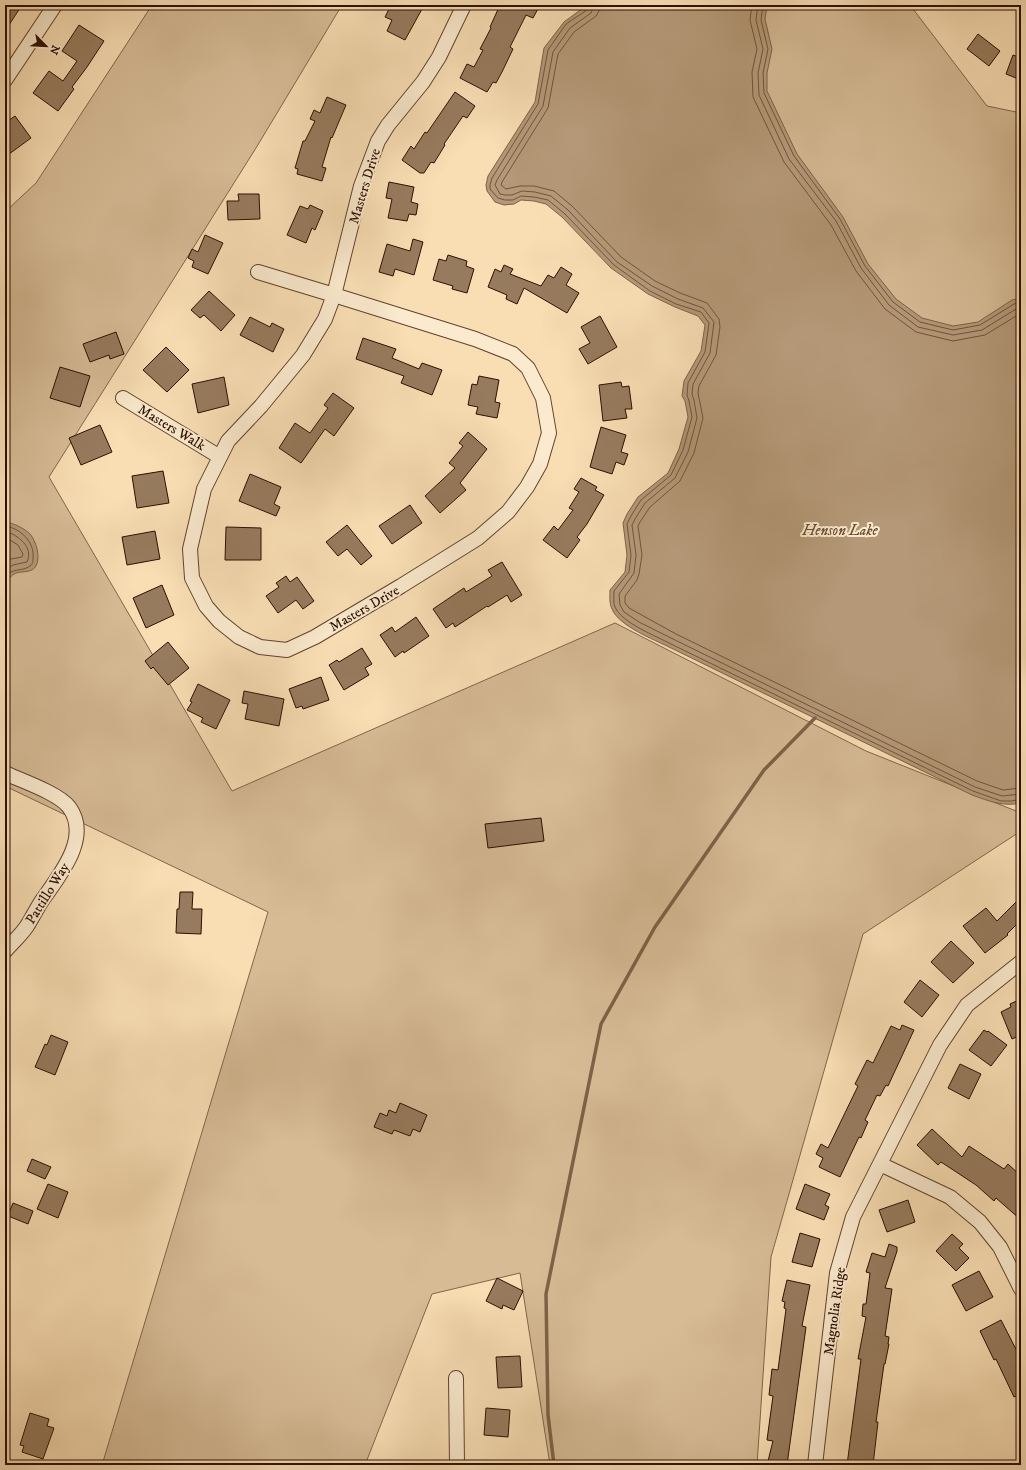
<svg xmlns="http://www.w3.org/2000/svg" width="1026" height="1470" viewBox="0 0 1026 1470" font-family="'IM FELL DW Pica',serif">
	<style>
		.green { fill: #d6bb95; stroke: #82654a }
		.water { fill: #b49877; stroke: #7e6147 }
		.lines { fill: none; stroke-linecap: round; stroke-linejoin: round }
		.shore { stroke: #70543c; stroke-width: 1 }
		.stream { stroke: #7e6147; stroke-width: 3.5 }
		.building { fill: #977b5e; stroke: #2d0f00 }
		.minor-casing { stroke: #60432d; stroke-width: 16 }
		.minor { stroke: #fbeace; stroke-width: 14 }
		.labels { text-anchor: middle; stroke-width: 4; stroke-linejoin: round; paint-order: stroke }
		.street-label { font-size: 14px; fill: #2d0f00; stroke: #fbeace }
		.water-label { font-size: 15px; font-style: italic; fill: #6a4d36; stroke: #fbeace }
	</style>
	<rect width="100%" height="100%" fill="#f9deb4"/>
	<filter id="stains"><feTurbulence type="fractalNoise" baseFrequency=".005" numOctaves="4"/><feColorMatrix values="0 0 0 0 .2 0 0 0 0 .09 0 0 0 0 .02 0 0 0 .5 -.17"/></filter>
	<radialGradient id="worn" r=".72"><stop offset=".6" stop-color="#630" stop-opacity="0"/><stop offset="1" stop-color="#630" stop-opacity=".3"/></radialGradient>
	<path class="green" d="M152,5H342L256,148L49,477L232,791L615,623L866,751L1021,813V831L863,934L771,1257L757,1465H550L520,1273L432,1294L365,1465H102L268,912L5,786V212L36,183Z
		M767,5H910L987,106L1021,113V304L952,338L900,337L751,98Z"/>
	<path class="water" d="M587,5H767L765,19L772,49L767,73V91L797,154L843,217L868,264L896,299L922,318L953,326L978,322L1012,300L1021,298V803C1003,807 989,801 972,795L669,647C653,639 619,626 612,609C609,603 610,596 610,590L625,572L627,555L623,523L627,514L638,497L668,473L679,449L688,417L685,401L682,396L684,381L701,351L705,325L698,316L675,307L648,294L611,268L562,217L546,204L534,201L521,200L514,204L504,205L495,202L487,191L486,185L488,176L535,102L544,48L564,22Z
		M5,522C13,523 24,528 30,534C36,541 41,557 36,566C32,573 23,571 16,573C11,575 8,580 5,584Z"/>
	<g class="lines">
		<path class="shore" d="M589,5L587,10L566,24L548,50L538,104L492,178L490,185V189L498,198L505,200H513L521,196L534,197L548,200L565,214L614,265L650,291L676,304L701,312L709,323L705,352L688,383L687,395L689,401L692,417L683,450L671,475L641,500L631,516L627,524L631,555L629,572L614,591C614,596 613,603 615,607C622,623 656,636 671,644L973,791L1001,801H1012L1021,799
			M594,5L591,13L570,28L553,52L543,106L497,180L495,185L500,194L505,195H512L522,191L535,192L551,196L568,210L617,262L652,286L678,299L703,308L714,322L710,353L693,384L692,394L694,400L697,418L688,452L675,478L645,503L635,519L632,525L636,555L634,573L619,594L620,605L624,612L639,622L673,639L975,787L1002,796L1021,794
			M600,5L599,11L596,16L574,32L558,54L548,108L502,182L501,185L506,189L520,186H534L554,191L572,206L621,257L655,281L680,293L707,303L719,319L720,327L716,355L699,386L698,393L703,418L694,453L680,481L650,507L640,522L638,526L642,555L639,574L637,580L625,596V603L629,608L676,634L977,781L1003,790L1021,788
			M752,5L750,20L757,49L752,72L753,97L784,162L831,225L856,271L885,309L916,332L953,341L985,335L1021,313
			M758,5L756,20L763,49L758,73L759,95L789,159L836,221L861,268L889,305L918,327L953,335L982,330L1016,309L1021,307
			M763,5L761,20L768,49L763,73L764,93L794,156L840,219L865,266L893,302L920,322L953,330L980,325L1014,304L1021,302
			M5,526C20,528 35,542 33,558C33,561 33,564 30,566C22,572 13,567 5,577
			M5,531C18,535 34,547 27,562L13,565L5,570
			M5,537L18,545L23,554L22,557L11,559L5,563"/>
		<path class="stream" d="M554,1465L548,1415L546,1294L601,1024L655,927L764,770L815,718"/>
	</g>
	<path class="building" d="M5,5H22L5,31Z
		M391,5H414L422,9L405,40L387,31L392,20L385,17Z
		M500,5H540L533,18L526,15L510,47L513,49L502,72L496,83L493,82L487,92L460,78L467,64L474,67L483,50L480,49L491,28L490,27Z
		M79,25L104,41L87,67L72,87L74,89L58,111L33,93L49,71L63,81L77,61L62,51Z
		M978,34L1000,51L989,66L967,49Z
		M1013,55L1021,58V80L1006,74Z
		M455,92L475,106L467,118L463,116L444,144L445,145L434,163L431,162L424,173H420L402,160L411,146L414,149L425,132L427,133Z
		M327,97L346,105L332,138L331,137L322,167L326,168L322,181L297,174L298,169L295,168L303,141H305L315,121L310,119L314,110L320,113Z
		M15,116L31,138L5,157V123Z
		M389,182L414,187L411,202L418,204L416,215L409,214L407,221L388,218L392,199L386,198Z
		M238,194H259L260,219L228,220L227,201H239Z
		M310,205L323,211L315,230L312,228L306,243L287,235L300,206L308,209Z
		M205,235L223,243L208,274L192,267L194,261L188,258L192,249L198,252Z
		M413,239L423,242L414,275L395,269L393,276L379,272L387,244L410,251Z
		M448,255L467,261L466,266L474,269L467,293L452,289L453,286L433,280L439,259L446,261Z
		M504,265L513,269L510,274L541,286L548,275L554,278L561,267L572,274L566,285L579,293L567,313L524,288L517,304L506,299L507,295L488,287L495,269L501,272Z
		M209,291L235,315L221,331L204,315L200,318L191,310Z
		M600,316L617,347L588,364L579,349L590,343L581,327Z
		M250,317L270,327L272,323L284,329L273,352L240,335Z
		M116,332L124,354L110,359L109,355L90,362L83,344Z
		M363,338L396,349L392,358L419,369L422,363L442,370L432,395L401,383L404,376L356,359Z
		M166,347L189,370L167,392L143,370Z
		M60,367L90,376L80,407L50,398Z
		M479,376L499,380L495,402L500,403L497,418L476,414L478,407L468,405L472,384L477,385Z
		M224,377L229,405L198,413L192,384Z
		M621,382L622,387L629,386L632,409H625L627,418L603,421L599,385Z
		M333,393L354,408L334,436L325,429L301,463L279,448L295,423L310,433L328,408L324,405Z
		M100,425L112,452L81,465L69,438Z
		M601,427L626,435L621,452L628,454L624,465L616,462L612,474L590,467Z
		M468,432L487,449L460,483L466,490L440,513L425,496L455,468L449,463L463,446L459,443Z
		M163,471L169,503L137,508L132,476Z
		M250,474L281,487L274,504L280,507L276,516L239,501Z
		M581,478L597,487L595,490L604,495L587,524L577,537L580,540L567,558L543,540L554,526L558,530L573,510L569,508L579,492L574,489Z
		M410,505L422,523L392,544L379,526Z
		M347,525L372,556L361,565L347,549L338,556L326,542Z
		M226,527L261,528V560H225Z
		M155,531L160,559L127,565L122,537Z
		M502,562L522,595L511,602L507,595L488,607L487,606L455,627L453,623L446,628L433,609L464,588L466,592L492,576L488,570Z
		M286,576L290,582L297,577L314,601L303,609L296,600L278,613L266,596L279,587L276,583Z
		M162,585L174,615L146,628L133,598Z
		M416,617L429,636L404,653L403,651L395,657L380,635L392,627L395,632Z
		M168,642L189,668L168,685L153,667L151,669L145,661Z
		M362,648L372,664L365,668L369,675L344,690L329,665L337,660L339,662Z
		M321,677L329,700L303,709L302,706L296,708L289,689Z
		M198,684L230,700L216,729L201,722L203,718L187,710L192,702L190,701Z
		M244,691L284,699L279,726L245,719L248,704L242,703Z
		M541,818L544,841L488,848L485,824Z
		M180,892H193L192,909H202L201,934L176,933L177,909H179Z
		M1021,897V920L1007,934L1008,935L985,953L963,926L986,908L997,921Z
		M951,941L974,963L953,983L931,962Z
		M920,980L939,995L922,1017L904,1002Z
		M1021,999V1035L1012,1039L1001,1012L1011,1007L1010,1004Z
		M902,1025L914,1030L888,1086L886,1085L880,1096L877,1095L865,1120L868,1122L861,1138L859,1137L840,1177L819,1167L823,1158L816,1154L821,1144L828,1148L858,1086L855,1084L867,1060L873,1063L891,1026L900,1030Z
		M984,1030L987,1032L988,1031L1007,1045L991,1066L969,1050Z
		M51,1035L68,1042L55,1075L35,1067L45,1044L47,1045Z
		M960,1064L981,1074L969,1099L948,1088Z
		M400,1103L427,1115L420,1132L413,1129L410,1136L394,1130L392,1134L374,1127L380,1113L387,1116L389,1110L396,1113Z
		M932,1129L962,1157L969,1146L1004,1169L1008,1164L1021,1176V1220L996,1198L994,1201L976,1185L941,1162L938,1165L917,1145Z
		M32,1159L51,1167L45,1179L27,1171Z
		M48,1184L68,1192L58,1218L37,1209Z
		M805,1184L830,1194L825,1205L829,1207L824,1220L796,1209Z
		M908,1200L915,1222L887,1232L879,1210Z
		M13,1203L33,1211L28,1224L8,1216Z
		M800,1233L820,1239L812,1267L792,1262Z
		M952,1234L963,1244L959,1248L969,1258L956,1271L936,1251Z
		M889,1244L897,1247V1251L885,1288L892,1289L885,1336L889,1337L888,1344H889L885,1364H884L876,1422H878L873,1465H847L861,1359H858L866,1317L862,1316L863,1304H866L870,1273L866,1272L872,1253L885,1257Z
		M979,1271L993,1297L966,1311L952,1285Z
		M497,1278L523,1291L514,1310L503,1305L502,1309L486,1301Z
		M787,1280L810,1285L802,1326L806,1327L787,1465H767L773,1441L767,1440L773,1396L769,1395L772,1369L778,1370L786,1309L784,1308L785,1302L782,1301Z
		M1001,1320L1021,1359V1394L1014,1397L996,1359L994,1360L980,1331Z
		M520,1356L522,1387L498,1388L496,1357Z
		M486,1408L510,1410L508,1437L484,1435Z
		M30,1413L49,1419L47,1426L54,1428L43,1459L22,1452L24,1446L20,1445Z"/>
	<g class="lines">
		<g class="minor-casing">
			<path id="minor" d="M5,80L55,5
				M258,272L334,295L475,339L513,354L528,368L543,398L549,433L540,464L527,487L508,512L478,538L401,586L315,637L287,650L260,647L239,637L219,621L206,606L192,578L190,549L204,489L228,441L261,406L303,355L325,319L334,295L361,186L378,141L388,125L423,82L439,57L464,5
				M123,398L220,457
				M5,773C22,781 58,793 69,807C92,838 58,877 41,902C36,910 32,918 27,926C21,935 12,943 5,951
				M880,1164L950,1197L980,1222L1000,1247L1021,1289
				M456,1378L457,1465
				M815,1465L837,1273L853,1217L940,1045L967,1005L1021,962"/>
		</g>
		<use href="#minor" class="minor"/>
	</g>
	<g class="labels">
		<g class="street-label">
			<text transform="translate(364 186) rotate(-73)" y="5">Masters Drive</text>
			<text transform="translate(172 427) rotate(31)" y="5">Masters Walk</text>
			<text transform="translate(364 608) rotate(-30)" y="5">Masters Drive</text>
			<text transform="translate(47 893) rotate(-58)" y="5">Pattillo Way</text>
			<text transform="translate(834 1311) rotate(-82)" y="5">Magnolia Ridge</text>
		</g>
		<g class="water-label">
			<text x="840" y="535">Henson Lake</text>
		</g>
	</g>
	<rect width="1026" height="1470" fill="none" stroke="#f9deb4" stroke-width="20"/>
	<rect x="6" y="6" width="1014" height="1458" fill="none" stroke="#2d0f00" stroke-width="2"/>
	<rect x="10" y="10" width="1006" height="1450" fill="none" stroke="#2d0f00"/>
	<g transform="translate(46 46) rotate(114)" stroke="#fbeace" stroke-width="3" paint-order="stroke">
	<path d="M0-3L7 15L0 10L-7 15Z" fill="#2d0f00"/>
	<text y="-6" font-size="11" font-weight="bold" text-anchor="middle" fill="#2d0f00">N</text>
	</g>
	<rect width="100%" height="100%" filter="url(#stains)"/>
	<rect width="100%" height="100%" fill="url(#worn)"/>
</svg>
